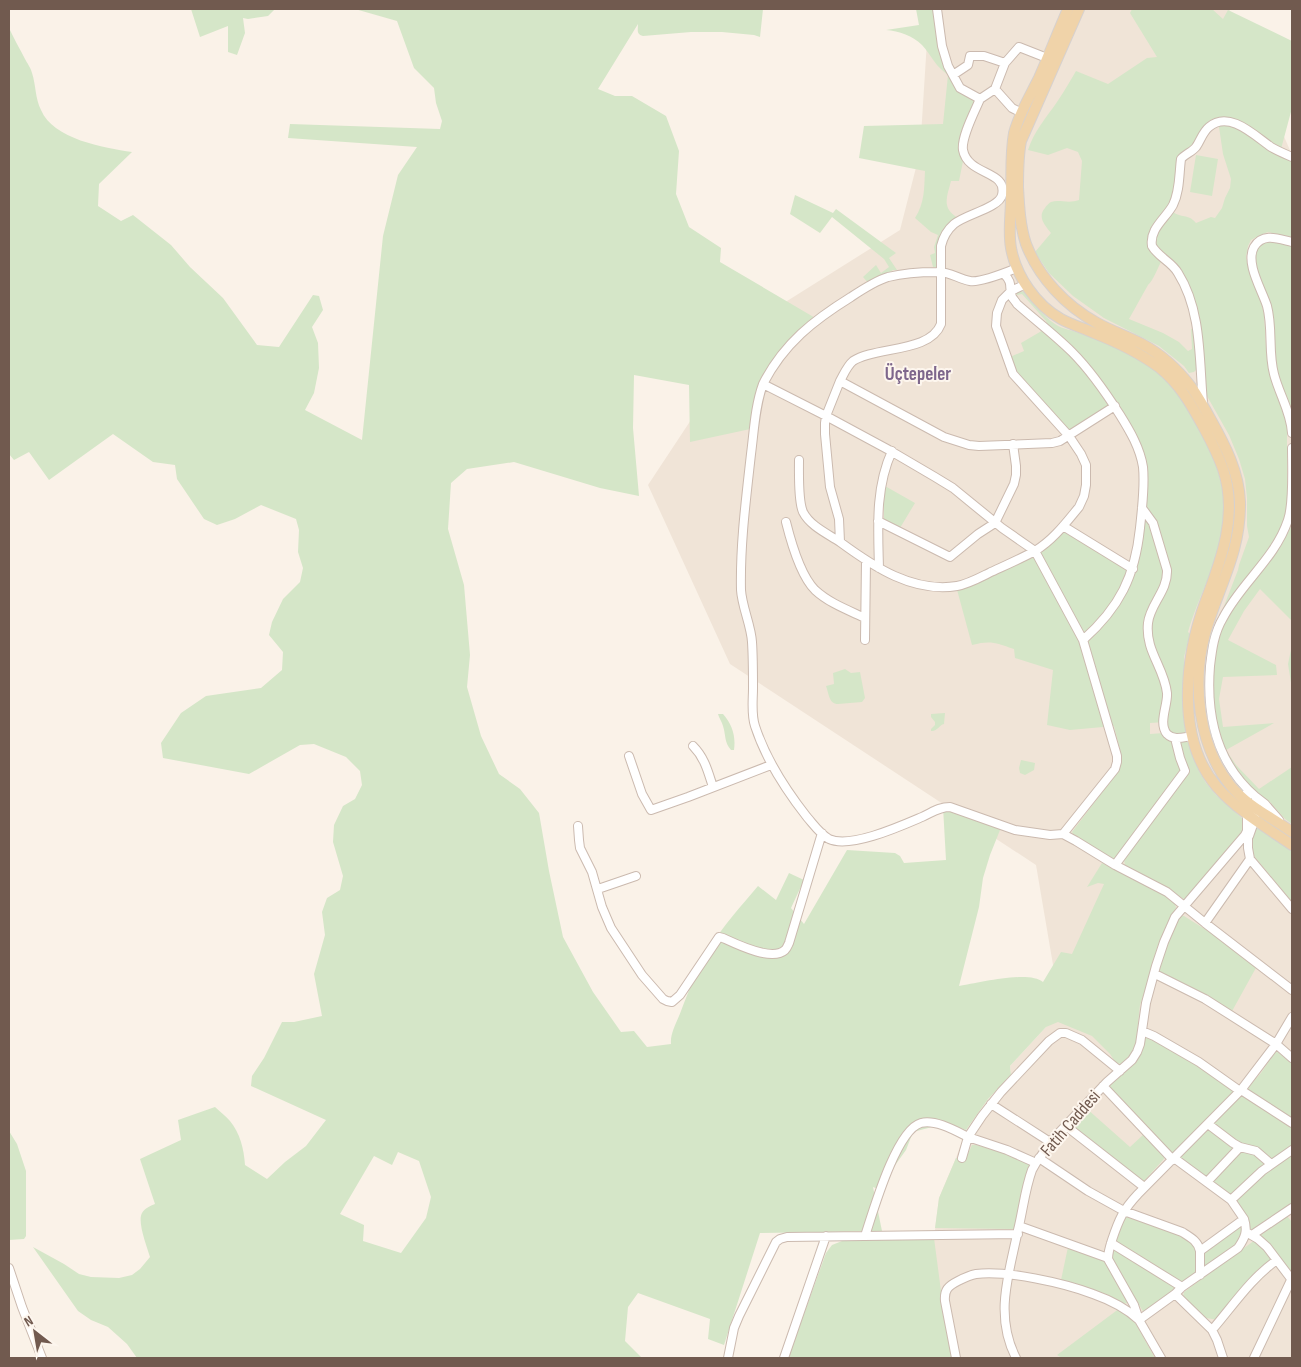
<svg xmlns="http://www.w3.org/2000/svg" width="1301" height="1367" viewBox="0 0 1301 1367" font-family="'Sofia Sans Condensed',sans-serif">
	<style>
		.residential { fill: #f0e4d7 }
		.green { fill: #d5e6c8; fill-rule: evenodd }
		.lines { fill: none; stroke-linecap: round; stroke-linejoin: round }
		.minor-casing { stroke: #cbbaaf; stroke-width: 10 }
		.major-casing { stroke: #d7d1ce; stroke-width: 12 }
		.minor { stroke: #fff; stroke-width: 8 }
		.major { stroke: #f0d3a9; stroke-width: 10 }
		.labels { text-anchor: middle; stroke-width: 4; stroke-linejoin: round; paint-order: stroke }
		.street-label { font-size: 18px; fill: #715a4f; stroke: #fdf6ee }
		.neighbourhood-label { font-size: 19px; font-weight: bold; fill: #7e678c; stroke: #fdf6ee }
	</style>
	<rect width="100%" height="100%" fill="#faf2e8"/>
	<path class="residential" d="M929,9H1229L1292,155V1358H870L934,1238L939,1198L956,1158L966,1130L988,1099L1011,1075L1010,1066L1046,1027L1059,1000L1036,865L730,664L648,485L757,320L900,230L920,152Z"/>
	<path class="green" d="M191,9H275L268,16L248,19L243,18L245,33L237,55L228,52V26L200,37Z
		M355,9H763L760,37L754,35L722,32H691L643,36C636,34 638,30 638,24L598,89L615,96H632L666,116L679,151L676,194L689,227L721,248L720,262L817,319L769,373L755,428L690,442L689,385L634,375L633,428L639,496L600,488L514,462L467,469L451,483L448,529L464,585L470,655L467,687L481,736L499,774L520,789L539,813L549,871L563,937L593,992L621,1032L634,1031L647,1047L671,1044C670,1033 677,1022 681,1011C689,990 698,967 710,947C724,925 741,906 758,886L776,900L789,873L804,880L791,908L804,924L847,850L895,853L900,856L904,863L946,860L943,807L1002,825L990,855L983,878L979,907L959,986C978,983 1029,970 1043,982L1061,952L1072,954L1104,884L1098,883L1087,887L1102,863L1167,895L1175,904L1176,908L1164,931L1157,948L1146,988L1140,1005L1136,1043L1131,1054L1121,1064L1116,1063L1110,1054L1092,1036L1058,1022L1046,1027L1010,1066L1011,1075L988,1099L966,1130L947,1123L913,1132L906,1150L878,1189L873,1187L882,1231L760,1233L724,1345L708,1339L710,1319L638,1293L628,1307L625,1341L642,1358H137L127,1344L108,1327L91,1320L78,1311L33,1247L64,1264L79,1274L91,1277L119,1278L132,1275L140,1269L150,1257C147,1247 137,1222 142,1213C145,1208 150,1206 155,1204L140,1159L181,1140L178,1120L215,1107C220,1112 226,1116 230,1121C240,1133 244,1149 245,1165L267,1179L285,1162L306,1146L326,1120L251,1086L252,1076L264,1058L282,1022H294L322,1016L314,974L325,935L322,912L327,898L340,890L343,876L333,842L334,825L343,806L355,799L362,785L360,771L346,757L314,744L300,745L249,774L163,758L161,743L181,713L206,696L261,688L282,670L283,652L269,635L272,622L283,599L300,582L303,568L298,552L299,530L296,519L261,505L235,519L217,525L204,519L177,479L175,465L153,462L113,434L49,480L29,452L14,460L9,454V28C14,39 20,49 25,59C27,63 31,68 32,73C36,85 35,98 41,110C53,139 104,148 132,152L99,184L98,206L121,221L133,215L171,245L190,267L223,298L257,345L279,347L313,295L319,296L323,310L312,327L318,343L319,368L314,393L305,410L362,440L383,236L398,175L417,147L288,138L290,124L440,129L442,121L436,103L434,88L414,68L397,21ZM398,1152L419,1161L431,1197L426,1218L401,1253L363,1241L364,1225L340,1214L374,1156L392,1165Z
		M916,9H935L951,75L974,99L975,102L959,181H951C947,197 941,208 958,218L949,224L938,267H933L930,255L935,253L934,247L938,235L931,232L915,218C925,202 924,189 925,171L859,158L864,126L943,124L948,75C943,71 938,67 934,61C930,56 927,50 922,45C913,36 899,31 886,30L919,25Z
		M1132,9H1212L1223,19L1228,10L1292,41V108L1281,149C1265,138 1222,102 1205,125C1197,136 1196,145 1183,153L1172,200L1151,228L1148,238L1149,245L1162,260C1158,267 1153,281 1148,285L1129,319L1163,333L1179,342L1188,351L1192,349L1191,329L1194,328L1197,365L1196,370L1194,372L1189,373L1184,366L1159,346L1104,318L1073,296L1049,273L1035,252L1051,233C1045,225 1037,217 1045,208C1046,206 1049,203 1051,202C1059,199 1068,204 1079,200L1082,161L1078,152L1067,148L1048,155L1028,150C1034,131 1046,118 1057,102C1064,92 1070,81 1076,71L1108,84L1147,58L1157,57L1130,13Z
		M1230,123L1255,137L1279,156L1292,160V237L1268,232L1260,235L1251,240L1248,246L1246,257L1249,270L1261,302L1264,314L1266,348L1270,373L1274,387L1287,417V506L1282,526L1267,552L1221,614L1238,570L1239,565L1249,537L1247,526V498L1245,479L1239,459L1229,435L1207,396L1201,335L1180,269L1176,263L1155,246V236L1172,211C1181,219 1188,213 1196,223L1211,217L1215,218L1222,208L1225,198L1230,188L1231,179L1223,154L1219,127L1220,124Z
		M1196,155L1218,159L1212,196L1190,192Z
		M795,195L833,213L836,209L896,253L889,258L897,270H893L870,285L863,277L876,265L881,273L889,267L884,259L832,217L820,233L790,214Z
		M1266,241H1270L1292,246V415L1275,364L1271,319L1255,267L1254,252L1258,247Z
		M1024,291C1033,302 1043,316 1055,324C1060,328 1067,329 1073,331C1090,337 1109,342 1126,351C1141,360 1156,369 1169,382C1180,393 1187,407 1194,420C1213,453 1229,488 1223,528C1218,564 1198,597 1188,632L1190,634L1184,657L1185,733C1173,735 1170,734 1165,722L1150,723V734L1164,733L1173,741L1181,768L1179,772L1116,857L1112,860L1073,834L1072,832L1119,770C1124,756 1117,740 1114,726L1070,730L1047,725L1053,670L1015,658L1014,649C996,643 991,640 972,645L956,586L1035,551L1063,526L1132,568L1143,466L1115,406L1072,435L1017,372L1010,357L1024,351L1021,343L1045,329L1050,332L1046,321L1022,294L1017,295L1016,293Z
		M885,486L915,503L900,528L884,520V504Z
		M1292,525V621L1260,589L1244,611L1228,640L1276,665L1277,675L1223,677L1219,699L1223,727L1274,723L1226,750L1236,765L1259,789L1292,767V824L1285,819L1270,802L1254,791L1234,769L1221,745L1213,713V682L1215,650L1222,628L1233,607L1281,546Z
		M1292,645V689L1288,664Z
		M845,669L851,673L860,672L865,698L862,702L838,704C829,704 829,694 826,686L834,684L833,673Z
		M945,713L944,724C939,725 937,732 931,731V729L935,725V722L931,717V714Z
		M718,714H723C732,724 736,736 734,750H731C724,742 726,735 723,726C722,722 719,718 718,714Z
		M1187,740L1199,771L1206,783L1216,795L1244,820L1245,829L1187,900L1184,899L1125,865L1124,860L1187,775C1189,765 1182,753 1181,742L1182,741Z
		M1021,760L1035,763L1034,770L1025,775L1020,773L1019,768Z
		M1257,828L1292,850V902L1254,856L1251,840L1252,834Z
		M1181,916H1184L1230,945L1257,966L1231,1013L1159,972L1158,968L1160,962L1178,918Z
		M1147,1036L1195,1062L1236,1091L1173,1155L1108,1087L1109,1083Z
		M1276,1051L1292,1063V1120L1249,1092L1248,1087L1261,1073Z
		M1244,1096L1292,1126V1147L1274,1159H1272L1261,1151L1238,1143L1213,1126V1123L1239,1097Z
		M1086,1108L1130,1147L1144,1134L1165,1157L1163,1160L1143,1182L1072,1126V1124Z
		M1207,1129H1209L1231,1144L1235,1149L1207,1178L1180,1157Z
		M9,1131L17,1144L26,1171V1236L24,1239L9,1240Z
		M972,1145H976L1004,1153L1031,1164L1024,1183L1014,1229L935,1228L939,1198L956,1158L965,1160Z
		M1240,1149C1250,1152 1259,1155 1264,1164L1233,1194L1229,1195L1211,1180Z
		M1292,1152V1204L1276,1216L1252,1231C1249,1227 1238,1204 1237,1199L1275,1162Z
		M1126,1216H1129L1179,1234C1199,1245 1198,1252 1197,1273L1185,1281H1177L1115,1242L1124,1218Z
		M1287,1216L1292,1222V1271L1291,1272L1270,1244L1262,1238L1261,1235Z
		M1242,1224C1244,1246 1219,1258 1204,1269L1202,1254Z
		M934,1238L941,1291L954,1358H788L826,1253L832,1245L842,1241Z
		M1255,1240L1267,1253L1271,1259L1218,1320L1206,1318L1183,1297L1184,1292Z
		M1068,1247L1101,1259L1104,1261L1128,1300V1303L1122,1304L1105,1294L1061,1280Z
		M1114,1248L1176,1286V1290L1144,1313L1114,1263L1112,1259Z
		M1120,1308L1133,1319L1155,1358H1062L1057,1355Z"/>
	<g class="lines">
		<g class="minor-casing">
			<path id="minor" d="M953,75L968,65L970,56H984L1005,63
				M995,89L1005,63L1019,47L1047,58
				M980,99L995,89L1012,108L1022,113
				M1292,242C1279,239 1263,232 1254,247C1245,263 1262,290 1267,306C1273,328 1268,352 1274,374C1279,394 1291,412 1292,433
				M1004,274C1014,284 1008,287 1012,297C1014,300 1016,302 1017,304C1035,320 1055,335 1072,352C1091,371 1106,393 1120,415C1130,431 1140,448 1143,467C1145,487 1142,508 1140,528C1135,576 1120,607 1083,640
				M840,381C844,374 847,366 853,361C876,346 930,353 941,324V246C943,238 947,230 954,224C966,214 999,208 1002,195C1008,170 968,176 963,150C961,137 975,111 980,99L960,88L948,66L942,46L937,9
				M763,384C784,343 814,320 851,297C863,289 875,281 888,277C904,273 921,272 937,272C948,271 959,279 970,281C980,283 1007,272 1017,268
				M1203,403C1199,360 1202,311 1178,273C1172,262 1158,257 1152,246C1149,229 1166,218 1173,205C1180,191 1179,174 1181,159C1185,154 1192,152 1196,147C1201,140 1202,133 1209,127C1229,110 1254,135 1271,147C1278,151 1285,154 1292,157
				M1115,406L1060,441L1052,443L979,446L969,445L944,437L840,381L826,416L763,384C755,406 754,431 751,454C746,499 740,545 741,590C742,607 751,625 752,642C753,657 753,673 753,688C753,700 751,714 755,726C766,760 785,789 807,817C814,825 820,834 829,839C850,849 901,826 922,817C933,812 939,807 950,807L1015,830L1050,835L1063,834L1076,841L1115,865L1167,892L1205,923L1250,859L1292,909
				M799,460C799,473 798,501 803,512C810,526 828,534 840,542L839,519L830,487L825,434V423L826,416L889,450L935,477L953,488L1002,528L1035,551C1053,540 1065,524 1079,507L1084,496L1086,485V465L1081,454L1069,436L1013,374L996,326L997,313L1002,300L1011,291L1026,284
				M1142,508L1153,523L1167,570C1168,591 1150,604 1148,623C1145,651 1164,667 1167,693C1168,705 1158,723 1167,734C1174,741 1184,737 1192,736
				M878,521L950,557L978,534L995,523L1014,484L1016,475V466L1013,444
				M786,522C791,542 800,575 815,590C829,603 848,610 865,618
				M1063,526L1133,569
				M840,542C874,567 913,593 957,586C968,584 979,578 989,573C1004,566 1020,559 1035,551L1083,640L1117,756V762L1115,769L1063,834
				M879,568C878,528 875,488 892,451
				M865,640L866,561
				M693,746C705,758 708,772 713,787
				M629,756L642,794L651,810L688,797L771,765
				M1256,797L1265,804L1279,820
				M578,826L579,840L580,848L592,872L602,907L611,928L642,975L663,999L667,1001L672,1002L680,995L719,937L723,938C736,944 772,962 785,950C787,948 788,945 789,943L822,833
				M1249,836L1255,819L1256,797C1216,763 1206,716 1210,666C1212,649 1214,633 1223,618C1241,583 1275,559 1288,520C1294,503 1292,467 1292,448
				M1248,838V848L1250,859
				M1115,865L1185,771L1180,758L1175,738
				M598,889L636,876
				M1205,923L1292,990
				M1155,974L1205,999L1276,1044L1241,1090L1138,1194C1123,1210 1119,1219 1112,1240C1110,1246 1108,1252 1108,1259L1134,1305L1139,1320L1161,1358
				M1292,1017L1276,1044L1292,1058
				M1142,1031L1154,1036L1199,1062L1240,1091
				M1103,1086L1173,1160
				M1241,1090L1292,1123
				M991,1104L1050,1142
				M1208,1124L1233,1143L1240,1147L1256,1151L1271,1164
				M1066,1126L1144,1187
				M1039,1158L1088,1191L1124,1211L1182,1232C1190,1237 1198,1241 1200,1251
				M1174,1158L1231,1200L1244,1219L1200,1251V1275
				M1036,1163L1007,1150L968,1137L982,1116L1001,1092L1049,1041L1060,1033H1066L1082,1040L1120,1071
				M1207,1182L1240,1147
				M1231,1200L1262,1171L1292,1150
				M1019,1226L1108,1258
				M1246,1232L1258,1239L1267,1247L1292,1280
				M1252,1235L1292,1208
				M865,1236C873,1212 896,1130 921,1123C935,1119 956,1131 968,1137L962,1158
				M1111,1243L1182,1287
				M9,1268L22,1307L42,1358
				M1212,1330C1232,1307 1251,1278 1277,1260
				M728,1358L734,1328L739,1316L776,1242L780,1239L787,1237L1018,1234
				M784,1358L826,1236
				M956,1358L945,1301C944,1290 948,1286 958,1281C964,1278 970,1275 976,1274C1006,1270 1064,1283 1093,1294C1110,1300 1126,1308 1139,1320L1175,1294
				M1016,1358C994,1315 1009,1274 1018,1230C1023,1210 1025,1189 1032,1170L1036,1163L1053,1139L1107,1082L1132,1060L1137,1052L1140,1044L1146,1003L1156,966L1164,942L1175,917L1245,835L1247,831V789
				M1223,1358L1217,1340L1212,1330L1175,1294L1182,1287L1238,1248C1245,1238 1248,1231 1244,1219
				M1254,1358L1292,1278"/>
		</g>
		<g class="major-casing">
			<path id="major" d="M1068,9C1058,32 1049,55 1039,78C1030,96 1019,114 1014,133C1010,155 1012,176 1011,198C1011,215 1008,231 1011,248C1016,276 1036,305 1061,319C1072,325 1083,328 1094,333C1117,342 1140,353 1160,368C1180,384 1192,406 1204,428C1211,441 1218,455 1223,469C1238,514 1222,558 1206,600C1185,656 1175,738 1217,787C1238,811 1266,827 1292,845
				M1079,9L1021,141C1018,156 1018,171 1018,187C1019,206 1020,226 1026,244C1039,278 1066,306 1097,323C1111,331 1127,336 1142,344C1161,354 1179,371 1192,388C1199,398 1205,409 1211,420C1225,445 1239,472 1240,502C1241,553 1218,587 1205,634C1192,682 1198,745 1230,785C1248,807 1270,816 1292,832"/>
		</g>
		<use href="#minor" class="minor"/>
		<use href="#major" class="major"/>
	</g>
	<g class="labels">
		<g class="street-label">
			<text transform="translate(1070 1123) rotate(-49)" y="6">Fatih Caddesi</text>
		</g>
		<g class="neighbourhood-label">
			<text x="918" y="380">Üçtepeler</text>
		</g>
	</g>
	<rect width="1301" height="1367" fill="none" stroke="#715a4f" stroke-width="20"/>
	<g transform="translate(35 1332) rotate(329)" stroke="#fdf6ee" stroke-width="4" paint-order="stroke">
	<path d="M0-4L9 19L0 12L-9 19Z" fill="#715a4f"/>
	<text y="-8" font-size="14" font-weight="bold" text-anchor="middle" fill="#715a4f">N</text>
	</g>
</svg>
